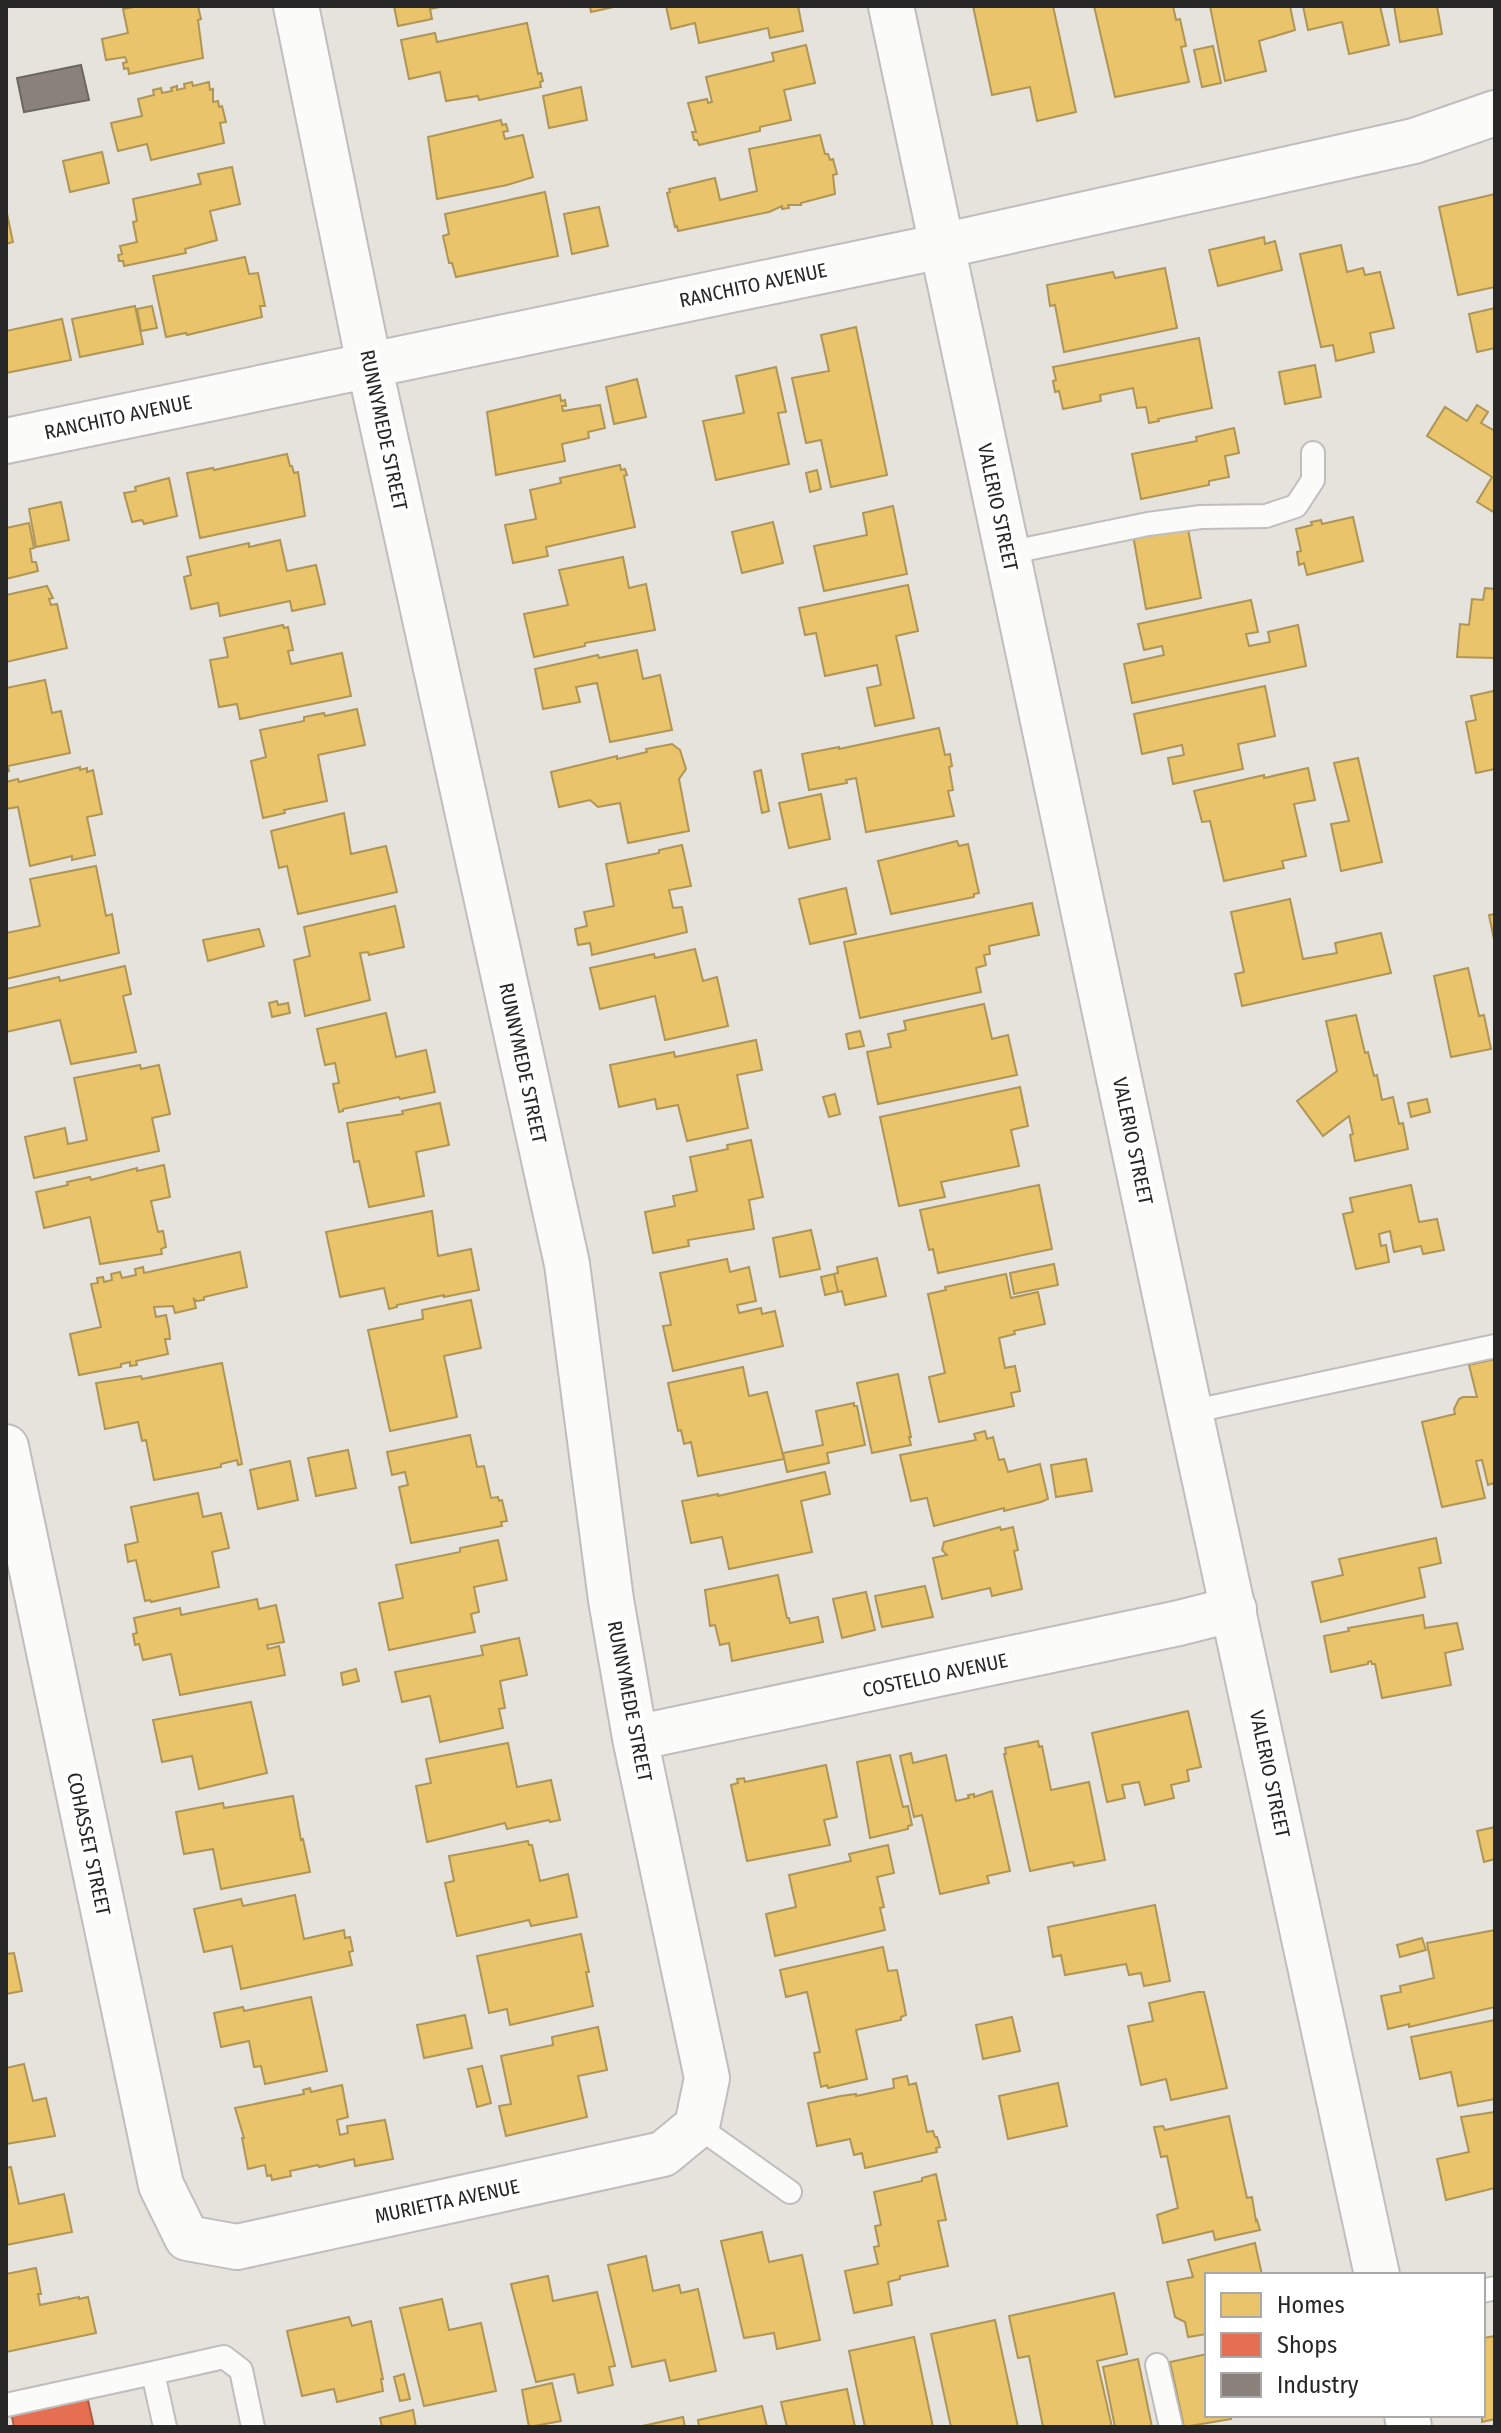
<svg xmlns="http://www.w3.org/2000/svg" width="1501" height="2433" viewBox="0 0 1501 2433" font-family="'Fira Sans Condensed',sans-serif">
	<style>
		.homes { fill: #e9c46a; stroke: #af9556; stroke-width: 2 }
		.shops { fill: #e76f51; stroke: #ad5944; stroke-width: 2 }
		.industry { fill: #8a817c; stroke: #6c6662; stroke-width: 2 }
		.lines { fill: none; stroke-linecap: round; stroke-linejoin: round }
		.lane-casing { stroke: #bfbebe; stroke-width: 26 }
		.street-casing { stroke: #bfbebe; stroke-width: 48 }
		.secondary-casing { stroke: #bfbebe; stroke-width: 48 }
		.lane { stroke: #fbfbfa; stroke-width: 22 }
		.street { stroke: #fbfbfa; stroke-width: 44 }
		.secondary { stroke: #fbfbfa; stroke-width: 44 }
		.labels { text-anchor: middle; stroke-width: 8; stroke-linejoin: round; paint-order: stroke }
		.street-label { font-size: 20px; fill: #272727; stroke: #fff }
	</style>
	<rect width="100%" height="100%" fill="#e6e2dc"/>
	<path class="homes" d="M139,6H198L201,19L198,20L203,58L129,74L128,68L124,69L123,63L127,62L125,57L106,60L102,39L128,33L123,9Z
		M394,6H445L430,9L432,19L398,26Z
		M590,6H618L591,12Z
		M666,6H798L803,31L770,38L768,28L699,43L695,23L671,29Z
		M973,6H1053L1076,112L1037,121L1030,87L992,95Z
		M1094,6H1173L1176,20L1180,19L1186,46L1181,47L1189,82L1115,97Z
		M1210,6H1290L1295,30L1259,41L1266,71L1225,81Z
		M1303,6H1380L1389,45L1349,54L1342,22L1308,30Z
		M1394,6H1437L1442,34L1400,42Z
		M527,23L538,74L541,73L543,81L540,82L541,87L479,100L478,96L446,101L440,72L409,79L401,40L435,33L437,42Z
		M806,45L815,83L784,90L791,120L760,127V131L699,145L697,140H694L692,132H696L688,103L707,99L708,103L712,102L706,77L774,61L772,53Z
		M1213,46L1221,83L1202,87L1194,50Z
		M192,82L193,86L209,82L210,90L213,89V102L218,101L219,107L222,106L226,122L220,123L224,143L151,160L147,144L118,151L111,123L142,116L138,99L154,95L153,90L161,88L162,93L172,91L171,88L177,86V90L185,88L184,84Z
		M581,87L587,120L549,128L543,96Z
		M501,120L502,125L506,124L508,131L503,132L505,139L523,135L533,177L507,185L437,199L428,137Z
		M820,135L825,154H828L830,160L833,159L837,174L833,175L835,194L801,203V205H788L789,208L782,209V206L769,212L678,231L677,226L675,227L667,193L670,192L669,189L715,178L720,200L757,191L749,149Z
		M102,152L109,183L70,192L63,161Z
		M232,167L240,204L210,211L217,240L185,249L186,253L124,266L123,261H119L118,255L122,254L120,246L137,242L133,222L137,221L133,199L201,184L198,174Z
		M545,192L558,256L456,277L452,263H449L443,236L449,234L445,214Z
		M1495,194V287L1458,295L1439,207Z
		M599,207L608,246L572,254L564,214Z
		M6,209L13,242L6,244Z
		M1264,237L1265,244L1275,241L1282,270L1218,286L1209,250Z
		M1341,245L1347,272L1363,268L1365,275L1380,272L1394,328L1370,333L1374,352L1336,361L1333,345L1321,347L1300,254Z
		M245,257L249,274L258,273L265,306H260L262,317L187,335L186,333L166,337L153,276Z
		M1165,268L1177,328L1064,352L1055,305L1050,306L1047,285L1113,272L1115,278Z
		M135,306L143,344L80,357L72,319Z
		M152,306L157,328L141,331L137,309Z
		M1495,308V348L1477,352L1469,314Z
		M62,319L71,360L6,373V331Z
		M856,327L887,475L831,487L821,440L806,443L792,378L829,371L821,335Z
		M1199,338L1212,408L1158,419L1159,421L1149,423L1146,407L1137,408L1133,388L1100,395L1101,401L1063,409L1059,391L1055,392L1053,381L1056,380L1053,367Z
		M1315,365L1321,397L1285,404L1279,372Z
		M776,367L786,412L778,413L789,464L716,480L703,421L744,413L736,376Z
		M637,379L646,417L614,424L606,387Z
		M560,395L561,401L565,400L566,406H562L563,411L600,405L605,428L588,432L589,438L562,444L565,461L496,475L487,412Z
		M1477,405L1488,412L1481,423L1495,431V513L1477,502L1492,477L1427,436L1445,407L1467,421Z
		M1234,428L1239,453L1225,456L1229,477L1209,481V485L1141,499L1132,454L1197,441L1196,437Z
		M287,454L290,466H292L294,473L298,472L305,516L200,538L187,473L213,468L214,470Z
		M620,465L621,470L625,469L627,475L624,476L635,527L546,547L548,556L513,563L505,525L536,519L530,490L561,483L560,478Z
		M817,470L821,489L810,492L806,473Z
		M169,478L177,516L144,524L142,520L132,522L124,493L136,491L135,487Z
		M61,502L69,540L36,547L29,509Z
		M893,506L907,574L824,591L814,546L867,535L863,513Z
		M1353,517L1363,561L1307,575L1304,563L1299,565L1297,552L1301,551L1296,529L1312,525L1311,522L1321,520L1322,524Z
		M773,522L783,563L742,573L732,532Z
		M29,523L34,548L30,549L32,562H36L38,571L6,579V528Z
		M1187,524L1201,598L1146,609L1133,535Z
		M280,540L287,571L316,565L325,604L292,611L290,601L220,616L218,603L191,609L184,577L191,575L187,557L249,543V547Z
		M623,557L629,588L646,584L655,630L585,643V646L534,657L524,614L568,605L559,570Z
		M908,585L918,631L896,636L914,718L875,726L867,688L881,685L877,665L825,676L816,633L805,635L799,608Z
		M47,586L53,598L49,599L51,605L57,604L67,648L6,662V595Z
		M1485,588L1495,589V658L1457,657L1460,624L1469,625L1472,599L1483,600Z
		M1251,600L1258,632L1246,634L1249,646L1270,642L1268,632L1298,625L1306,666L1132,703L1124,664L1164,655L1162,646L1144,650L1138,624Z
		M283,625L284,628L288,627L293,650L288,651L291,664L342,653L351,696L240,719L237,704L219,707L210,660L228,657L224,638Z
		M637,650L643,679L660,675L672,730L610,742L597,683L576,687L580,702L543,709L535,669L598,655L599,658Z
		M45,680L52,713L61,711L70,753L8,766L9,771L6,772V688Z
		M1265,686L1275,736L1238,744L1243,769L1173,784L1168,758L1184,755L1182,745L1142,754L1134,714Z
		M1493,691L1495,692V769L1476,773L1466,722L1476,720L1471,696Z
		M357,709L365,745L318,755L327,801L284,810L285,813L263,818L251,761L266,757L260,730L304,721V717L324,713L325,716Z
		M939,728L945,755L950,754L952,766L949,767L953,790L948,791L954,816L866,832L856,778L846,780L847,783L809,790L802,754L839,747V749Z
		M672,744L680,750L686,769L679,779L689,831L628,843L620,803L598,807L590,800L559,807L551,772L617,756V759L647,752L646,749Z
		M1358,758L1382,862L1341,871L1331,824L1349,821L1334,763Z
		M80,767V770L87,768V772L93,770L102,814L87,817L95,855L72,860V856L30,866L18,807L6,809V782L18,779L19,782Z
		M1308,768L1315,800L1294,804L1306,856L1282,861L1284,868L1224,881L1210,821L1202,822L1194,791L1264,775V778Z
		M761,770L769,811L762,813L754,772Z
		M821,794L830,839L789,848L779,803Z
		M344,813L351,854L386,846L397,892L298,914L287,866L279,868L271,831Z
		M957,841L959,846L968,844L979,893L974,894V897L891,914L878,861Z
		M682,845L691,886L669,890L673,908L682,907L687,932L592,955L590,943L578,945L575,929L587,926L584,912L614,906L606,864L659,853V850Z
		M96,866L106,916L112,914L119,953L6,979V933L40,926L30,879Z
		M846,888L856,934L810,944L799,899Z
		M1290,899L1303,959L1337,953L1335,943L1381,933L1391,973L1242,1006L1235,974L1244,972L1231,912Z
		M1032,903L1039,935L989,946L990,954L984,955L986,965L976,968L981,992L860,1018L844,942Z
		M395,906L404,947L369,955L368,952L360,953L370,1000L305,1016L294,960L310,956L304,927Z
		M1495,914V944L1489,915Z
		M259,929L264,946L208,961L203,940Z
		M695,949L703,981L717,977L728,1026L665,1040L655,996L600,1009L590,968L654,954L655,958Z
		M125,966L131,994L123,996L136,1052L71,1064L60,1020L6,1032V989L59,977L60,981Z
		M1468,968L1479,1016L1484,1015L1491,1049L1451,1057L1434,976Z
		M277,1001L278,1005L288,1003L290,1013L272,1017L269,1003Z
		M984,1004L992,1039L1008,1035L1017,1075L878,1104L867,1052L891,1047L888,1034L906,1030L904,1021Z
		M386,1013L396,1057L426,1050L435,1092L400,1099L399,1097L343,1109V1111L339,1112L333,1084L339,1083L335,1063L325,1065L317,1029Z
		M1356,1015L1365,1053L1368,1052L1374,1076L1377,1075L1382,1100L1393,1097L1399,1124L1403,1123L1408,1149L1355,1161L1350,1135L1353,1134L1349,1116L1323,1136L1297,1101L1337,1071L1326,1021Z
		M860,1031L864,1046L849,1049L846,1034Z
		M756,1040L762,1070L737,1075L748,1128L687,1141L678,1105L657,1109L655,1099L619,1107L610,1065L674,1052L675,1057Z
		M140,1065L141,1069L159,1065L170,1114L152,1118L159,1151L34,1178L25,1137L65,1128L68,1144L87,1140L74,1078Z
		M1020,1087L1028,1126L1011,1130L1019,1166L941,1182L945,1197L899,1206L880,1117Z
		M835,1094L840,1114L829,1117L823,1097Z
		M1427,1099L1430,1112L1411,1117L1408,1103Z
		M440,1103L449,1145L416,1152L424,1196L369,1207L359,1161L354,1162L347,1123L403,1114L402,1111Z
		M751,1140L763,1197L749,1200L754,1229L688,1240L689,1246L653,1253L645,1212L675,1206L673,1196L697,1191L690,1157L728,1149L727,1145Z
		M164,1165L170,1197L151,1201L158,1232L163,1231L166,1247L161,1249L162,1254L100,1264L90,1217L44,1228L36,1192L68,1185L67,1182L90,1177L91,1180L137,1168V1171Z
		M1039,1185L1052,1249L938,1273L933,1249L929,1250L920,1210Z
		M1411,1185L1419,1222L1437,1219L1444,1250L1423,1254L1421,1246L1394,1252L1390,1231L1379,1234L1381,1246L1386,1245L1389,1262L1356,1269L1343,1214L1353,1212L1350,1198Z
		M432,1211L438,1256L471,1249L479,1290L444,1297V1295L397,1305V1307L389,1309L384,1288L340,1297L326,1232Z
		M811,1230L820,1269L780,1277L773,1238Z
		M240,1252L247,1287L204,1297V1300L197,1301L194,1299L196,1308L175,1313L173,1306L154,1307L156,1317L166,1315L169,1330L170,1339H165L168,1354L136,1361L137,1365L130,1366V1362L121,1364V1367L79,1375L70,1334L101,1327L91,1284L98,1283L97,1278L103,1277L104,1282L112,1280L111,1274L120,1272L122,1278L136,1275L135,1269L143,1267L144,1273Z
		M877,1258L886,1296L845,1305L842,1291L838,1292L834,1274L838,1273L837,1267Z
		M727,1259L730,1272L749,1267L756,1301L737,1305L739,1313L761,1308L762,1314L775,1311L783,1346L673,1371L663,1326L671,1325L660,1273Z
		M1054,1264L1058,1285L1014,1294L1010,1273Z
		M834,1274L838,1292L825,1295L821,1277Z
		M1006,1274L1011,1298L1038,1292L1045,1324L1014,1331L1015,1334L999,1338L1005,1368L1015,1366L1020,1391L1011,1393L1014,1406L939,1422L929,1377L945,1373L928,1294L946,1290L945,1287Z
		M471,1300L481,1348L444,1356L457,1417L390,1431L368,1330L423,1319L422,1310Z
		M1495,1359V1487L1494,1483L1488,1485L1482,1460L1476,1461L1485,1498L1442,1507L1422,1422L1455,1414L1454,1409L1459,1399L1463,1397H1477L1469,1365Z
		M222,1363L242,1464L238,1465L237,1460L221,1464V1467L154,1480L146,1440L142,1441L138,1422L105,1429L96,1383L141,1376L142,1379Z
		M743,1367L749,1396L767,1392L784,1459L698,1476L691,1442L684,1444L681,1430L678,1431L668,1383Z
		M898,1374L911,1437H909L911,1445L872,1453L857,1383Z
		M854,1403V1406H857L865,1445L827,1453L829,1463L787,1472L783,1453L823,1445L816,1411Z
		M985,1431L987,1439L993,1437L999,1460L1004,1459L1008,1472L1040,1464L1048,1499L1041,1502L1004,1511V1508L934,1526L927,1498L911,1501L900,1455L976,1440L974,1434Z
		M470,1435L477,1467L484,1466L491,1498L498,1497L499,1501L502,1500L507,1521L501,1522L502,1526L411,1543L399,1487L408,1485L405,1472L392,1475L387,1452Z
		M348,1450L356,1488L316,1496L308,1458Z
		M1086,1459L1092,1491L1056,1497L1051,1465Z
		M290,1461L298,1500L258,1509L250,1470Z
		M825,1472L830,1494L801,1501L812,1552L729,1569L722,1537L691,1543L682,1501L718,1494V1496Z
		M198,1493L203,1517L221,1513L229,1548L212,1552L219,1587L151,1602L150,1600L145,1601L136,1560L128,1562L125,1545L138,1542L131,1507Z
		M1000,1527L1001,1530L1013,1527L1018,1550L1014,1551L1022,1589L992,1596L990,1588L942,1599L933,1558L947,1555L942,1550L944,1542Z
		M1436,1538L1441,1563L1419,1568L1425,1597L1321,1622L1312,1582L1343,1575L1339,1559Z
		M498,1540L507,1580L474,1587L479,1612L471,1614L475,1632L389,1650L379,1603L403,1598L396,1565L460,1552V1548Z
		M778,1575L787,1618H789L790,1623L818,1617L823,1642L732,1661L729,1643L720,1645L715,1625L710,1626L705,1590Z
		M925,1586L933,1617L882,1627L875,1596Z
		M866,1592L875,1630L842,1638L833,1599Z
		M257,1599L259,1609L276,1605L284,1642L267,1645L268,1649L279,1646L285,1675L180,1695L171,1654L143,1660L139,1644L135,1645L133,1634L137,1633L134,1618L180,1608L181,1615Z
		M1423,1615L1425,1628L1457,1623L1463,1649L1445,1653L1451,1685L1382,1698L1375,1664H1372L1371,1661L1368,1662V1664L1331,1672L1324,1636L1349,1631L1348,1628Z
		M519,1638L527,1675L500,1681L505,1708L499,1709L503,1728L440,1742L430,1696L402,1702L395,1672L483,1655L481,1646Z
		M356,1669L359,1681L343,1685L341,1673Z
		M251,1702L267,1773L199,1789L192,1756L162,1762L153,1720Z
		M1188,1711L1201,1767L1187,1770L1189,1781L1171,1785L1174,1798L1145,1805L1139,1782L1122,1785L1125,1798L1107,1802L1092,1733Z
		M1038,1741L1039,1747L1042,1746L1051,1790L1089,1782L1105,1860L1074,1866L1073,1862L1030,1871L1004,1754H1006L1005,1748Z
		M508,1743L517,1787L551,1780L560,1820L550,1822L549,1820L507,1829L505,1823L427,1842L416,1786L431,1783L426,1759Z
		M911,1753L913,1763L946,1755L956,1801L969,1798L968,1795L974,1794V1797L992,1791L1010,1871L987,1876L989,1883L940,1894L922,1815L914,1817L900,1756Z
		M890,1755L903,1807L908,1806L912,1825L908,1826V1829L870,1838L857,1762Z
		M826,1765L837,1817L824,1820L830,1845L747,1861L731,1785L738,1783L737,1779L744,1778L745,1782Z
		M293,1796L301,1840L303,1839L310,1872L221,1889L213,1849L184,1854L176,1812L223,1803L224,1808Z
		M1495,1827V1859L1484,1862L1477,1831Z
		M528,1841L529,1845H532L540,1881L568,1874L577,1917L531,1926L529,1920L457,1936L445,1883L454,1881L449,1856Z
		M888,1845L894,1873L877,1877L884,1907L880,1908L885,1930L775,1956L766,1914L796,1907L789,1875L851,1861L849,1854Z
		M295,1895L304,1939L344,1930L345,1938L350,1937L353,1951L349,1952L352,1965L241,1989L232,1946L204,1952L194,1909L241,1899L243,1906Z
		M1155,1905L1170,1981L1144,1986L1141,1973L1129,1975L1126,1964L1065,1975L1061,1955L1053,1957L1048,1927Z
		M1495,1930V2007L1409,2027V2024L1388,2029L1381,1996L1401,1992L1400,1986L1434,1978L1427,1943Z
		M581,1934L589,1972H586L593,2006L510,2025L507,2009L489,2013L477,1956Z
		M1422,1938L1426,1950L1400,1957L1397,1945Z
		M883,1947L888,1971L897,1970L906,2015L901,2017V2020L856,2030L867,2079L828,2088L827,2085L821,2087L814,2053L820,2052L807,1992L786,1997L780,1970Z
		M14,1953L22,1991L6,1994V1954Z
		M1198,1992H1204L1227,2088L1171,2100L1166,2079L1141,2085L1128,2026L1153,2021L1149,2003Z
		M311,1997L327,2071L265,2084L261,2066L254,2067L249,2041L221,2047L214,2013L243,2007L244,2011Z
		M465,2015L472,2048L424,2058L417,2025Z
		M1012,2017L1020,2051L983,2059L976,2025Z
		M1495,2020V2099L1458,2106L1451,2072L1420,2079L1411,2037Z
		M598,2027L607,2070L578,2076L587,2117L506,2136L499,2106L511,2104L501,2056L553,2045L552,2037Z
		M24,2064L33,2101L46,2098L55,2136L6,2144V2068Z
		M482,2066L491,2103L477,2107L468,2069Z
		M907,2076L909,2085L916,2083L927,2132L933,2131L935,2137H937L940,2147L936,2148L937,2152L865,2168L862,2153L854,2155L850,2139L817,2146L808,2103L841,2096L856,2094V2096L894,2088L893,2079Z
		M1058,2083L1067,2126L1008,2139L999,2096Z
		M342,2085L348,2117L337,2120L340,2135L348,2133L347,2126L385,2120L393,2159L355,2166L354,2159L319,2167L318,2165L290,2171L291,2176L272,2180L271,2175L267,2176L265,2165L248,2169L242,2138H244L235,2108L304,2094L303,2090L310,2088L311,2092Z
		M1495,2112V2188L1446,2200L1437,2159L1469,2152L1461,2117Z
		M1229,2116L1247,2198L1252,2197L1256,2221L1257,2220L1260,2230L1215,2240L1213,2231L1163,2243L1157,2215L1178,2208L1167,2156L1161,2157L1154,2127L1163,2126L1165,2130Z
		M11,2167L19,2204L64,2194L72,2232L6,2245V2168Z
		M936,2174L946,2220L938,2221L948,2266L900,2276V2279L888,2282L892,2305L854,2313L845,2271L878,2264L874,2247L879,2246L875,2226L881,2225L874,2192L922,2181V2178Z
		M762,2232L769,2262L802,2255L820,2340L777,2349L774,2333L744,2338L721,2241Z
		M1255,2243L1262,2275H1207V2334L1188,2337L1185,2322L1175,2317L1167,2282L1193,2277L1188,2260Z
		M646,2256L653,2291L679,2285L681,2293L698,2289L716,2371L670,2381L665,2360L632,2367L608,2265Z
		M36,2268L41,2294H38L40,2305L79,2297V2299L88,2297L96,2333L6,2352V2274Z
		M548,2276L553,2301L597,2292L615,2366L609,2367L613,2385L578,2393L574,2374L536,2382L511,2284Z
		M1114,2293L1127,2354L1097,2361L1112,2427H1043L1029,2356L1018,2358L1009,2316Z
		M442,2299L449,2330L481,2323L496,2391L424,2406L400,2308Z
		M349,2317L352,2326L371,2321L383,2379H381L383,2391L337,2402L334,2389L302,2396L287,2331Z
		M995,2320L1018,2427H951L931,2334Z
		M1495,2336V2419L1482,2422L1483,2338Z
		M914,2337L933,2427H865L849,2351Z
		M1207,2354V2415H1230L1231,2419L1184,2427L1170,2362Z
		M1138,2359L1152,2427H1115L1103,2367Z
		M404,2374L410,2399L400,2401L394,2377Z
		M552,2383L561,2421L529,2427L522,2390Z
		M847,2389L855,2427H787L781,2402Z
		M762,2406L767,2427H699L698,2420Z
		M413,2410L416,2427H382L380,2418Z
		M683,2417L685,2427H638Z"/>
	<path class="shops" d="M87,2396L94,2427H14L11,2411Z"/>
	<path class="industry" d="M81,65L89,100L24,112L17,78Z"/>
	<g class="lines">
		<g class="lane-casing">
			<path id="lane" d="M1008,553L1148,524L1201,517L1266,516L1296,506L1313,480V453
				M1190,1412L1495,1346
				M697,2126L790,2192
				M1483,2291L1495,2288
				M1157,2365L1171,2427
				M153,2373L224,2357L241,2370L253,2427
				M6,2405L153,2373L165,2427"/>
		</g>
		<g class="street-casing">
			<path id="street" d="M6,441L942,246L1414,141L1495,113
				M6,1447L161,2185L187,2238L237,2247L663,2154L697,2126L707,2078L635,1738L611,1600L567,1264L369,364L296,6
				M635,1738L1179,1623L1234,1609"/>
		</g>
		<g class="secondary-casing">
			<path id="secondary" d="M891,6L1190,1412L1377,2275
				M1407,2415L1409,2427"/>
		</g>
		<use href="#lane" class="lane"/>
		<use href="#street" class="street"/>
		<use href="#secondary" class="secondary"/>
	</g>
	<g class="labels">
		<g class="street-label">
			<text transform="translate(753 285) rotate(-12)" y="7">RANCHITO AVENUE</text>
			<text transform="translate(118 417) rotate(-12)" y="7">RANCHITO AVENUE</text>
			<text transform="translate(384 430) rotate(78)" y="7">RUNNYMEDE STREET</text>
			<text transform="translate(998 507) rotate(78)" y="7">VALERIO STREET</text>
			<text transform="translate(523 1063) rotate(78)" y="7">RUNNYMEDE STREET</text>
			<text transform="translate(1133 1141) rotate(78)" y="7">VALERIO STREET</text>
			<text transform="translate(935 1675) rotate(-12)" y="7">COSTELLO AVENUE</text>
			<text transform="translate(630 1701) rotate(79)" y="7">RUNNYMEDE STREET</text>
			<text transform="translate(1270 1774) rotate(78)" y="7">VALERIO STREET</text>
			<text transform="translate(89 1844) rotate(78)" y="7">COHASSET STREET</text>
			<text transform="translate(447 2201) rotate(-12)" y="7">MURIETTA AVENUE</text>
		</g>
	</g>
	<rect width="1501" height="2433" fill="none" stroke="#272727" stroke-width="16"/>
	<rect x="1205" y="2273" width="280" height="144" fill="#ffffff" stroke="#a9a9a9" stroke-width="2"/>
	<rect x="1221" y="2293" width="40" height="24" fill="#e9c46a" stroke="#a9a9a9" stroke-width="2"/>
	<text x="1277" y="2313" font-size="24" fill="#272727">Homes</text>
	<rect x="1221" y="2333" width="40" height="24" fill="#e76f51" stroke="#a9a9a9" stroke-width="2"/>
	<text x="1277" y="2353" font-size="24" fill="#272727">Shops</text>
	<rect x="1221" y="2373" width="40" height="24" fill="#8a817c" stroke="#a9a9a9" stroke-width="2"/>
	<text x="1277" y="2393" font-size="24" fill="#272727">Industry</text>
</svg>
